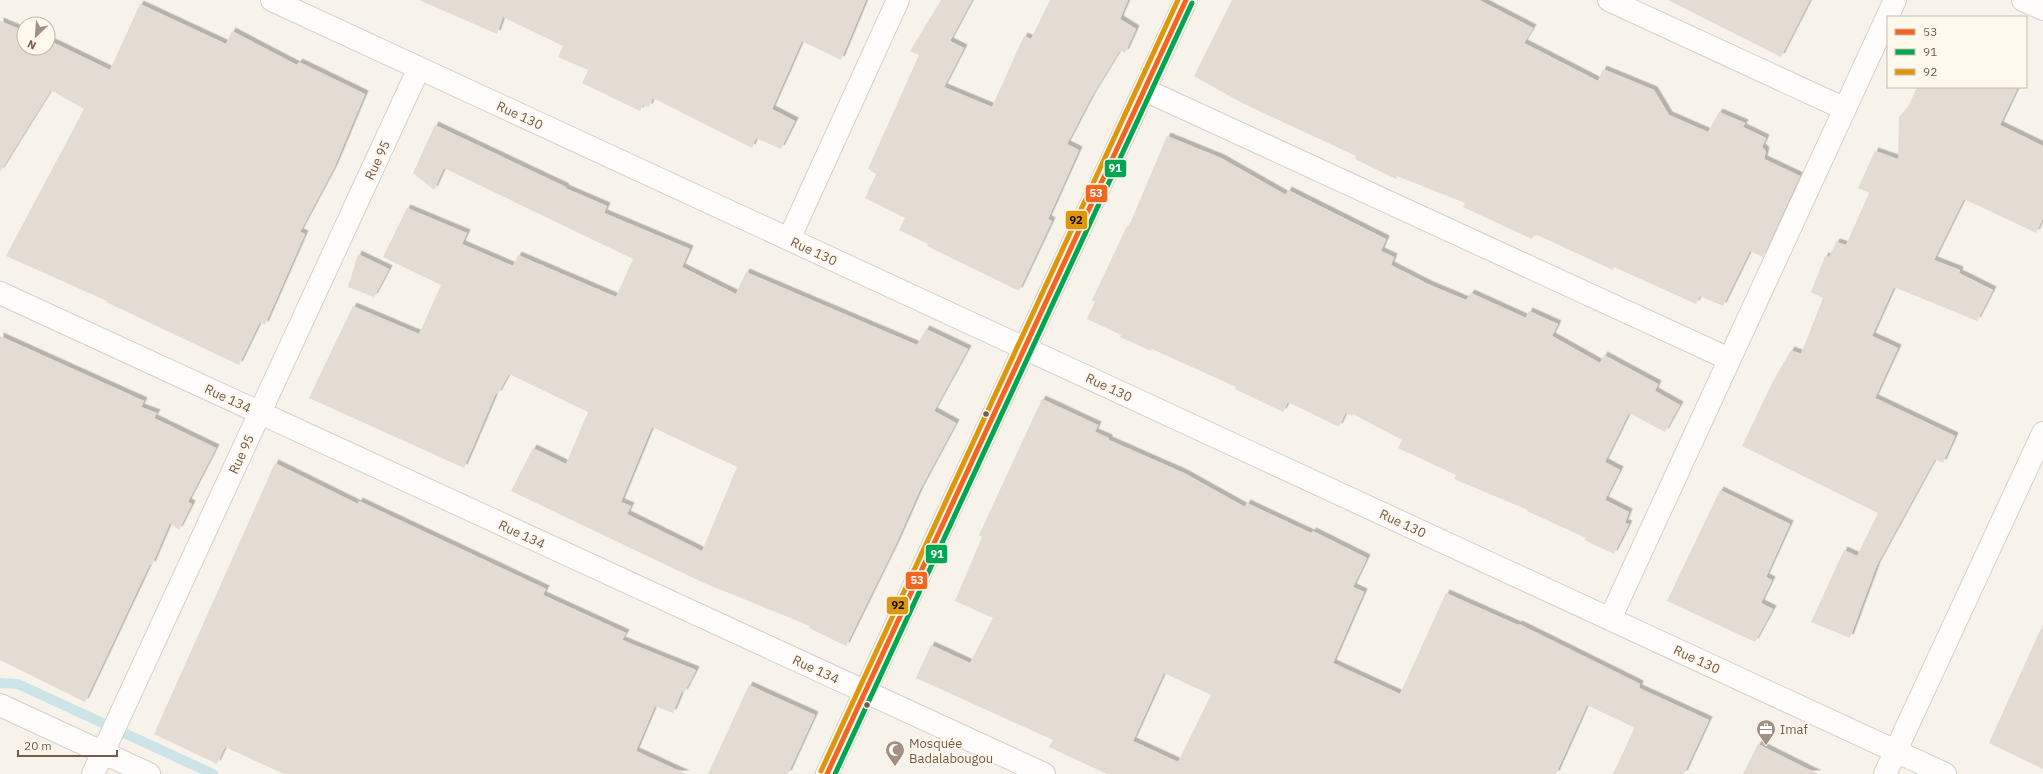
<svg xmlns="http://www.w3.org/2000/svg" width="2043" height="774" viewBox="0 0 2043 774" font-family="'IBM Plex Sans',sans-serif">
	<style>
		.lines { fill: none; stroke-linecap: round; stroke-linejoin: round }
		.stream { stroke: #cce4e8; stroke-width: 10 }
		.building { fill: #e4dbd2; fill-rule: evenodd; filter: url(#shadow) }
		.minor-casing { stroke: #d6d0c9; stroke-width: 24 }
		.minor { stroke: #fefdfc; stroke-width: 22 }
		.bus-1-casing { stroke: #fff8ec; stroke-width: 8 }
		.bus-2-casing { stroke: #fff8ec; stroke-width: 8 }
		.bus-3-casing { stroke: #fff8ec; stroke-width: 8 }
		.bus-1 { stroke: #f26522; stroke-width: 5 }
		.bus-2 { stroke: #00a651; stroke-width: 5 }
		.bus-3 { stroke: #dd970f; stroke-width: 5 }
		.bus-dot { fill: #755b4b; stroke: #fff8ec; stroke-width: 1.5 }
		.labels { text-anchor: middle; stroke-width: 3.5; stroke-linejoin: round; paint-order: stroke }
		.street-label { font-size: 13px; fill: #755b4b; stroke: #fff8ec }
		.poi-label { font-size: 13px; fill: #755b4b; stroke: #fff8ec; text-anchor: start }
		.line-badge { stroke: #fff8ec; stroke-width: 1.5 }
		.badge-label { font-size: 11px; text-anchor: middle; font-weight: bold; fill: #fff }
		.pale-badge-label { font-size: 11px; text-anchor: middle; font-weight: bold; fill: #111 }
	</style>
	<defs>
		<filter id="shadow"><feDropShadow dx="3.5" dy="-3.5" stdDeviation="0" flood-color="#0004"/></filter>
	</defs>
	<rect width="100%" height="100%" fill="#f7f3eb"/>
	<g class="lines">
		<path class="stream" d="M0,683L18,684L213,774"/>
	</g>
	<path class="building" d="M419,0H866L841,60L802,41L772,109L795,121L781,149L756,138L752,148L653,98L649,107L643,105L640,111L582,83L588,70L558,57L563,46L503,17L497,34Z
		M941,0H972L950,41L964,48L944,87L992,107L1024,36L1031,39L1050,0H1128L1120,19L1136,29L1125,53L1120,50L1092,96L1067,144L1079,150L1048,219L1052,221L1019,291L927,246L928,244L899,230L905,218L865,198L876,174L868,169L919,55L910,51Z
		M1232,0H1479L1533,28L1524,43L1598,81L1603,69L1654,90L1669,115L1708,132L1719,112L1745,123L1743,127L1766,138L1762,147L1766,151L1764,159L1800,176L1763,257L1750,251L1723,306L1700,296L1696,304L1614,267L1613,270L1535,234L1532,239L1463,207L1465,203L1397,176L1396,179L1355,159L1356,156L1242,103L1194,76Z
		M1668,0H1810L1781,57Z
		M140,4L226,44L232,31L297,65L299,62L365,94L334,168L300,232L305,234L265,325L260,322L239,365L106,302L107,301L6,256L84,109L51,90L0,172V21L24,31V48H48V40L110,70Z
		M1917,87H2018L2000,125L2043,146V218L2036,233L1964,199L1934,260L1960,270L1959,273L1993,290L1977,321L1894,287L1872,336L1898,348L1875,398L1955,436L1943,463L1935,459L1877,565L1850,638L1811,622L1844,550L1857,556L1878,513L1742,446L1772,383L1791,350L1801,354L1823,298L1811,292L1825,256L1829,257L1836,242L1846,245L1869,193L1858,188L1875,151L1898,159L1899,117L1908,107Z
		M435,125L566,187L565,188L607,206L604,213L690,249L682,267L736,294L746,272L917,345L926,329L968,349L934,411L956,423L920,490L896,544L846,646L809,628L810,626L704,583L511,491L533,448L566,464L588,412L509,374L498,394L496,393L464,468L309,398L353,306L419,334L441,285L383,257L407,208L467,233L462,244L513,266L518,255L616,297L633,259L444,168L434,190L413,173ZM652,427L737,467L702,551L627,514L631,506L621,502Z
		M1167,136L1221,158L1286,195L1288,190L1386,239L1381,251L1394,257L1391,265L1428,284L1466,300L1471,293L1526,318L1529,311L1558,324L1552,336L1600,363L1604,355L1658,384L1655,391L1680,405L1665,432L1629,413L1605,462L1620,470L1605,500L1629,512L1625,523L1629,524L1614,554L1584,540L1586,538L1527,511L1528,510L1454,479L1456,475L1398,448L1402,440L1353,414L1352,416L1346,412L1339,427L1288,402L1283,412L1235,389L1236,387L1152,349L1151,351L1120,337L1121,335L1087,319L1095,302L1092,300L1127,226H1129Z
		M358,254L389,269L374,297L348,287Z
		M0,336L144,401L141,407L157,413L154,418L216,448L188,502L192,504L179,530L170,523L152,565L150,564L85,702L0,660Z
		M1042,399L1098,425L1095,432L1109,438V440L1184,473L1245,507L1247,503L1311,533L1313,531L1367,558L1353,587L1364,592L1333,663L1400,694L1446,593L1518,625L1519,624L1640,684L1639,688L1709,720L1684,774H1613L1634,729L1633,727L1587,705L1556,774H1107L1049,747L1053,740L916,678L931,645L970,663L993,618L955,601L982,537L979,535ZM1164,673L1211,695L1178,762L1133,741Z
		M275,463L358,504L359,501L546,589L543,595L626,633L622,640L696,670L684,693L682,691L673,713L655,706L636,751L686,774H284L225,747L217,764L154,734Z
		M1720,490L1790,524L1766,577L1772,580L1761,603L1773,609L1755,642L1667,601Z
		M2043,624V769L1989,743Z
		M749,685L815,715L788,774H708Z
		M1758,744L1818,774H1743Z"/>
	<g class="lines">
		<g class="minor-casing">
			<path id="minor" d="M272,0L1945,774
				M1609,0L1845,109
				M2023,0L2043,9
				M1145,90L1729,359
				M789,239L898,0
				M0,293L1044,774
				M1610,619L1895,0
				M0,705L149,774
				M93,774L419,68
				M827,774L1186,0
				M1885,774L2043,433"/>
		</g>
		<use href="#minor" class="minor"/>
		<g class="bus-1-casing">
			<path id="bus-1" d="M827,774L1186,0"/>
		</g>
		<g class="bus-2-casing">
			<path id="bus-2" d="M835,774L1192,3"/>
		</g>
		<g class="bus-3-casing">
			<path id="bus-3" d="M821,771L1178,0"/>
		</g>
		<use href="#bus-1" class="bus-1"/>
		<use href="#bus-2" class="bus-2"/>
		<use href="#bus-3" class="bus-3"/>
	</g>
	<defs>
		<g id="office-pin" transform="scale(1)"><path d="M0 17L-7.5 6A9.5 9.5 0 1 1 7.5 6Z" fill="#a29083" stroke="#fff8ec"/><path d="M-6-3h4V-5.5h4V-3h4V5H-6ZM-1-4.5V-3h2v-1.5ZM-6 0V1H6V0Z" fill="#fff"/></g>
		<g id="mosque-pin" transform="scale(1)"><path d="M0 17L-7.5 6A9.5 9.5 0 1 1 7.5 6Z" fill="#a29083" stroke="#fff8ec"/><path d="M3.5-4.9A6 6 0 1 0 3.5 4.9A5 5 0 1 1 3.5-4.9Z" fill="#fff"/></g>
	</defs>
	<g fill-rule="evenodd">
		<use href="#office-pin" x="1766" y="729"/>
		<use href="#mosque-pin" x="895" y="750"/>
	</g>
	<g class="bus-dot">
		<circle cx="986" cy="414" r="3.5"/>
		<circle cx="867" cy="705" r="3.5"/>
	</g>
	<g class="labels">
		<g class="street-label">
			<text transform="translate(520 115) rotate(25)" y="5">Rue 130</text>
			<text transform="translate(377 160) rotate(-65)" y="5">Rue 95</text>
			<text transform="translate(814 251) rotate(25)" y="5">Rue 130</text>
			<text transform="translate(1109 387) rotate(25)" y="5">Rue 130</text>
			<text transform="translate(228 398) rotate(25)" y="5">Rue 134</text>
			<text transform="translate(241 454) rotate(-65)" y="5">Rue 95</text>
			<text transform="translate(1403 523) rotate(25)" y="5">Rue 130</text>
			<text transform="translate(522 534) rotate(25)" y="5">Rue 134</text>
			<text transform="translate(1697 659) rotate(25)" y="5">Rue 130</text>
			<text transform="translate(816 669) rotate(25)" y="5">Rue 134</text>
		</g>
		<g class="poi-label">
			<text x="1780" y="734">Imaf</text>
			<text x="909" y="748">Mosquée<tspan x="909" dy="15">Badalabougou</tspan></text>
		</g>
	</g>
	<g class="line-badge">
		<rect x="1104" y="159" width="23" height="19" rx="4" fill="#00a651"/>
		<rect x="1085" y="184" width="23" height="19" rx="4" fill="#f26522"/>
		<rect x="1065" y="210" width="23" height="20" rx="4" fill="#dd970f"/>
		<rect x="925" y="544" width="23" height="20" rx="4" fill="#00a651"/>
		<rect x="905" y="571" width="23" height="19" rx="4" fill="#f26522"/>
		<rect x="886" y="596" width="23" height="19" rx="4" fill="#dd970f"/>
	</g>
	<g class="badge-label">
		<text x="1115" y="172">91</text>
		<text x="1096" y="197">53</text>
		<text x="937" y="558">91</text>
		<text x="917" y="584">53</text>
	</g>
	<g class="pale-badge-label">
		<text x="1076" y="224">92</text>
		<text x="898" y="609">92</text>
	</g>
	<rect x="1887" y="16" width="140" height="72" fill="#fff8ec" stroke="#c8b9ac"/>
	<rect x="1895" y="29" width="20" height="6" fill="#f26522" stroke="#c8b9ac"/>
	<text x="1923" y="36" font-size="12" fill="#755b4b">53</text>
	<rect x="1895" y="49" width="20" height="6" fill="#00a651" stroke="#c8b9ac"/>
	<text x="1923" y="56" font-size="12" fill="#755b4b">91</text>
	<rect x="1895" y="69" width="20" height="6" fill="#dd970f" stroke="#c8b9ac"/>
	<text x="1923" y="76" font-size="12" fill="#755b4b">92</text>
	<g transform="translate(36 36) rotate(205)"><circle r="19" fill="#fff8ec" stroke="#c8b9ac"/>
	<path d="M0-3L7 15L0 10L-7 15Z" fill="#a29083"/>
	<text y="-6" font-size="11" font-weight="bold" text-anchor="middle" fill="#755b4b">N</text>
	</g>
	<path d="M18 750v6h99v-6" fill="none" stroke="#755b4b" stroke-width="2"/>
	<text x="24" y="750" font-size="12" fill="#755b4b" stroke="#fff8ec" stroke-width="3" paint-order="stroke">20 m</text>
</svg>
